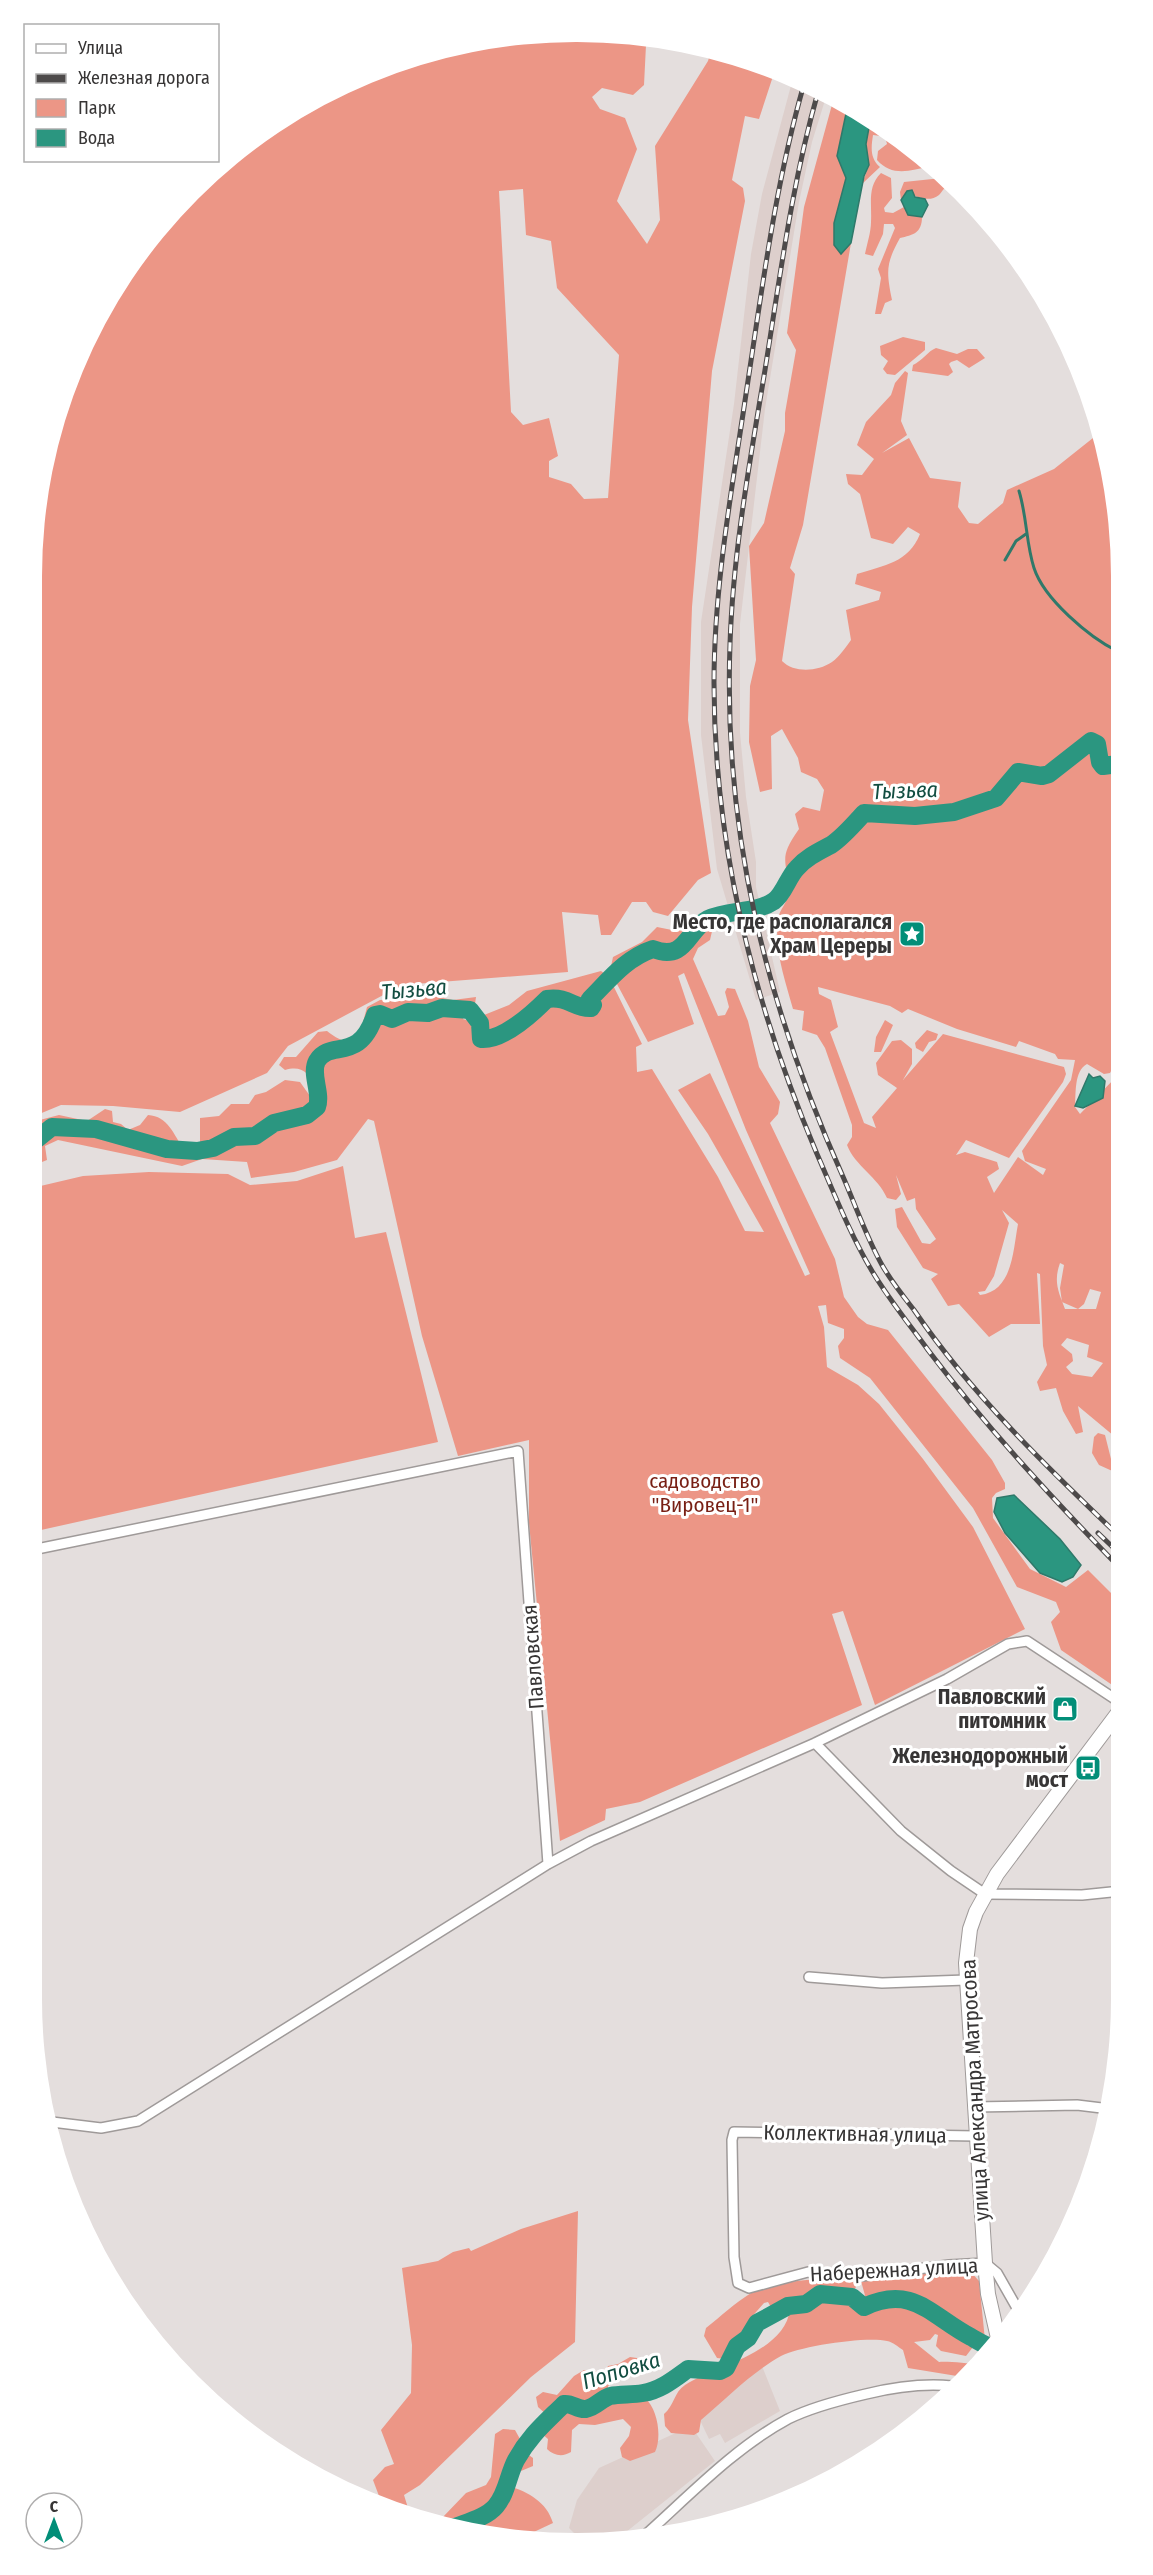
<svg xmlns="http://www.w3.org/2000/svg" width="1153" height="2575" viewBox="0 0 1153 2575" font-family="'Fira Sans Condensed',sans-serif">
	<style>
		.built { fill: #ddcfcc }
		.green { fill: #ec9686; fill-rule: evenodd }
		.water { fill: #2b9680; stroke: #2f796a; stroke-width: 1.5 }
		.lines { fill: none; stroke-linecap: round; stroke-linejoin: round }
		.stream { stroke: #2f796a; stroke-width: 3 }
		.river { stroke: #2b9680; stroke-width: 18 }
		.street-casing { stroke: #9f9a99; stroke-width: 12 }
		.secondary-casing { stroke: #9f9a99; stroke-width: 16 }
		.street { stroke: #fff; stroke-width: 9 }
		.secondary { stroke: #fff; stroke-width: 14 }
		.rail-casing { stroke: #4d4a4a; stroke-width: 5 }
		.rail { stroke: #fff; stroke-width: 3; stroke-dasharray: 9; stroke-linecap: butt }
		.labels { text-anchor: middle; stroke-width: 6; stroke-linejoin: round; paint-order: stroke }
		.poi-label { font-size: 21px; font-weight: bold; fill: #373535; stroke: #fff; text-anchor: end }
		.park-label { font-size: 21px; fill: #781f14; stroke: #fff }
		.street-label { font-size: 21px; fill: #373535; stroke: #fff }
		.water-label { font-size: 22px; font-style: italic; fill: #124d41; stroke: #fff }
	</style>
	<rect width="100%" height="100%" fill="#e4dedd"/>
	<path class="built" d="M793,78L826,97L812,142L799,202L765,409L740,624V733L746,797L756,862V887L780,992L756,1000L717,869L701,735V622L734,404L751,254L762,194Z
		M762,2366L780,2411L725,2443L720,2434L709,2439L699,2418Z
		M691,2426L715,2461L616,2540L584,2543L569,2528L577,2500L599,2468Z"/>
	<path class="green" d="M576,32L637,37L646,45L644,85L633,95L602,88L592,97L600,109L625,118L637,149L617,201L647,244L660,220L655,146L708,61L711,50L775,70L759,119L745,116L732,180L743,188L745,201L712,371L692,607L688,720L711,873L698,880L668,916L653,912L646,902H632L611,935H601L598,915L562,912L568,972L402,985L288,1046L267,1073L180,1112L113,1106L61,1105L32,1117V576L42,471L73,368L123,274L191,191L273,124L368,73L470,42ZM523,189L526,235L551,241L557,288L619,355L608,498L584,499L571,484L549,477V461L558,456L549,418L523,425L511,412L499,191Z
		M833,101L847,109L837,156L846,178L834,223L841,253L851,243L803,525L790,568L795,574L782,661C794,673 817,672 832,662C839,657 846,647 851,640L846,610L879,600L881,592L855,584L857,574C885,565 908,563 920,534L908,527L893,544L871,538L860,494L848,484L846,474L862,475L874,459L857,445L866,422L891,395L895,383L905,371L908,373L901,421L907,435L882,453L909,438L930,478L961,482L958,507L969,523L978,524L1003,503L1007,490L1054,469L1098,434L1117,505L1119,1056L1110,1073L1104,1074L1087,1064C1074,1071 1076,1093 1075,1107L1080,1114L1119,1074L1120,1441L1078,1406L1083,1432L1076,1434L1063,1411L1056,1388L1040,1391L1037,1382L1047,1365L1043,1346L1040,1274L1037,1273L1040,1324H1011L989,1337L959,1304L948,1306L931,1279L938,1274L923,1268L897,1227L895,1209L902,1207L922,1243L930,1244L936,1239L916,1209L915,1198L907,1201L896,1175L901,1194L896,1200L887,1198C878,1177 855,1166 847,1145L852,1137V1125L825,1048L817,1035L802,1030L804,1011L793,1009C785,980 774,950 778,919C779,910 788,902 788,894C789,860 776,861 799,829L795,814L803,807L820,811L824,790L817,779L801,772L798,758L782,729L771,736L772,789L760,792L749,742L750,686L756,660L749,546L764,523L785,431V413L796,350L787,333L804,207ZM818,987L890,1006L902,1013L908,1009L957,1029L1016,1047L1019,1041L1055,1054L1058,1059L1075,1060L1071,1080L1022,1151L1025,1161L1046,1169L1043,1175L1018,1157L994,1193L987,1177L999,1169L997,1162L965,1152L956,1155L966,1140L1009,1158L1063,1082L1066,1074L1064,1067L943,1034L903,1080L912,1064V1049L901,1040L892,1041L876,1063L878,1075L897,1088L872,1117L876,1128L864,1123L830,1032L838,1027L831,1000L819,994ZM1002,1210L1018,1224C1013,1250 1013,1291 980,1295L978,1292L985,1291L994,1276L1009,1223ZM1060,1263L1064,1265L1060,1288L1062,1302L1078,1309L1084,1304L1090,1289L1101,1292L1096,1309H1065C1059,1293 1053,1282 1060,1263ZM1067,1338L1089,1345L1087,1357L1103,1363L1092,1377L1072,1374L1066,1367L1073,1361L1072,1354L1061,1345Z
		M870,122L883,130L881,136L873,135C871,148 870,158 880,167L862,184L869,165L866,144Z
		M887,132L908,144L930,166C910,171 892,177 877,160L878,151L887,144L885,136Z
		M881,173L891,178L892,198L884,208L885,212L893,213L904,207L908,215L922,217C922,233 913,235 900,238C886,263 886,271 892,300L885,303L881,314H875L881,278L878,269L895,228L893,224H884L883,234L873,256L865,254C867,244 871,232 871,222C872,203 867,187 881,173Z
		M942,178L949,185C944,187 943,191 939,195C929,203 916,197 907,191L901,200L900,192L904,182Z
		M903,337L925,342V350L895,375L887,374L883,369L888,361L881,355L880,346Z
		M936,348L957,354L968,349H977L985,358L969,368L957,360L951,362L949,364L953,372L948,376L912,371L913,365C922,361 928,351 936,348Z
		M708,914L713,927L710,940L698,948L693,959L718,1016L725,1015L729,1007L725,992L727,988L735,989L748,1021L759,1067L780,1102L778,1114L770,1123L835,1259L844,1297L858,1317L867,1324L888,1330L992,1460L1005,1483V1489L996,1493L992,1498L993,1518L1030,1569L1066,1587L1088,1570L1120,1602L1121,1691L1061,1650L1051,1622L1060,1612L1056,1602L1017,1587L973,1508L870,1378L840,1358L838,1346L844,1338V1329L828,1323L826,1305L818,1306L824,1327L827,1367L858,1385L879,1404L923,1459L973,1527L1025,1629L875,1705L843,1611L832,1614L862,1705L640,1802L606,1809L605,1820L560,1841L529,1523V1440L458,1456L422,1336L374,1121L368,1119L337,1160L294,1172L251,1178L247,1162L202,1159L182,1166L58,1140L45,1146L47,1160L32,1166V1122L59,1115L87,1121L105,1109L112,1111L113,1122L121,1124L128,1130L140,1125L148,1115C168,1116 174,1135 184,1150L193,1151L200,1146V1118L219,1116L231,1104H249L255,1095L266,1092L285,1080L300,1082L310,1096L317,1095L318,1085C307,1073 302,1065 285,1070L279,1065L284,1057H296L318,1032L327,1031C340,1041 356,1050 366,1032L362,1026L367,1007L380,1000L395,999L412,992L453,1000L476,997L475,1004L463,1013V1019L469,1021L509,1005L527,991L601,971L609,977L642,1044L636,1047L637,1072L652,1069L718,1177L745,1231L764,1232L708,1134L678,1090L710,1073L805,1276L810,1274L746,1130L684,973L678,976L694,1024L648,1042L610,971L613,957L642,942L657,927L672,930Z
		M885,1020L893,1025L881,1052H874L876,1037Z
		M927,1030L938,1034L936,1040L929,1042L923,1052L916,1048L915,1043Z
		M343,1166L355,1238L386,1232L438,1442L32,1532V1188L83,1176L149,1172L228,1174L250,1185L297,1181Z
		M1098,1433L1105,1435L1111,1459L1120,1461V1485L1116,1481L1119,1474L1099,1465L1092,1453L1094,1437Z
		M578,2211L575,2342L531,2377L420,2485L404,2495L408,2508L376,2498L379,2496L373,2480L385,2467L394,2464L381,2430L411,2393L412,2345L402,2268L438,2261L453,2252L469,2248L471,2251L521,2229Z
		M943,2267L970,2271L979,2281L985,2340L980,2347H973L966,2356L941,2351L936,2346L938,2335L935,2334L930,2340L914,2342L939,2362C944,2361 970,2363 977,2365L963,2377L908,2368L903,2350C898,2347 893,2342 887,2341C867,2336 800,2346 781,2356C752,2372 726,2399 701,2420L699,2432L694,2435L671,2433L665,2426L664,2414C674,2406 674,2392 685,2385C715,2366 785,2353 790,2309L786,2305L772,2309L768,2302L764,2303L749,2320L747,2331L726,2359L717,2358L704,2336L706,2328C721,2316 735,2303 751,2293C773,2280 826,2277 852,2280L856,2287L849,2298L851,2303L866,2308L888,2302L891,2298L887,2293L866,2299L861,2281Z
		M630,2357L637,2358L640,2365L608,2386V2392L629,2388C634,2391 641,2394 645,2398C658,2409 662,2438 655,2452L630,2461L622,2457L620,2448L629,2436L631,2427L623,2419L595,2425L579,2424L572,2430L571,2452C563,2457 554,2456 547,2449L548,2439L542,2434V2428L548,2422L547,2415L538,2407L536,2397L543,2392L557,2395L574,2376L584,2370L605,2372L608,2366L618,2364Z
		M503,2429L515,2430L520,2439V2449L533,2458V2466L509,2476V2486C528,2492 547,2502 553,2523L521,2538L471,2533L436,2520L442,2518L466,2493L486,2485L491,2477L495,2434Z"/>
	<path class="water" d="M847,109L870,122L866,144L869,165L864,176L851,243L841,254L834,245V223L846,178L837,156Z
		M912,190L915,197L925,199L928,205L922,217L908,215L901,200L907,191Z
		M1089,1074L1093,1078L1100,1076L1105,1081L1103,1098L1083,1108L1075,1106Z
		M1014,1495L1060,1539L1081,1565L1073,1577L1062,1582L1040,1573L1005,1533L994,1512L997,1498Z"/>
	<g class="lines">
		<path class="stream" d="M1019,491C1027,517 1026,543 1034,568C1044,599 1089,637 1117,651
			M1005,560L1016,541L1026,534"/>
		<path class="river" d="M32,1143L52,1127L96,1129L167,1149L197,1151L213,1148L234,1137L255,1136L274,1123L307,1115L317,1107C322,1093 310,1074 317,1061C330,1039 359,1064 375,1015L380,1014L392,1019L408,1012L428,1013L442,1008L470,1010L480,1023L481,1039C502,1041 532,1014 547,999C569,996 574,1009 591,1008L593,1005L590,999C609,980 626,958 653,949C686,962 687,930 708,919C728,909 755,914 774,901C784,894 788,877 797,868C807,857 818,852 831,845C843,837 854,824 864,813L915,816L954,812L996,798L1018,772L1042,776L1049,774L1091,741L1097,744L1100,762L1103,766L1118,764
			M455,2527C468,2522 487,2517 496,2506C507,2493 508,2475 516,2460C530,2435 545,2423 564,2404C573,2403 577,2410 586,2409C596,2407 601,2399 610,2396C621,2394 632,2395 643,2393C661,2390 674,2379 688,2369L720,2371L726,2368L737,2346L748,2338L757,2323L788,2306L806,2304L820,2294L852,2297L864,2307C913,2284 931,2316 971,2337C978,2341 985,2346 993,2347"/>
		<g class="street-casing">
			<path id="street" d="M32,1550L518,1451L548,1864
				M815,1743L901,1831L951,1871L985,1894L1082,1895L1121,1891
				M809,1977L882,1983L966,1980
				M974,2107L1077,2105L1110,2109
				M52,2122L101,2128L138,2121L548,1864L591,1841L815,1743L947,1679L1008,1644L1027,1641L1121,1703
				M976,2136L734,2132L732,2140L734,2257L738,2283L749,2288L808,2272L862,2276L949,2265L985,2263L997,2273L1017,2308
				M643,2537C688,2497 734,2448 788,2419C812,2407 840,2400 866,2394C895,2387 922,2383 952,2386"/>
		</g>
		<g class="secondary-casing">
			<path id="secondary" d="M998,2338L988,2294L985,2263L966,1963L970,1929L976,1912L997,1874L1121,1709"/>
		</g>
		<use href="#street" class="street"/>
		<use href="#secondary" class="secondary"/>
		<g class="rail-casing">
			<path id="rail" d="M804,84C775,185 762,290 746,394C732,489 714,586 714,683C714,845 754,1005 817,1154C834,1193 850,1234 872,1271C888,1298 909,1324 928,1350C987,1428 1052,1498 1120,1568
				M818,92C792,183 780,277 765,370C750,461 733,552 730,644C723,834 767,1007 844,1179C856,1207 867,1238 882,1265C891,1281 903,1296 914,1310C972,1395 1046,1466 1120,1537
				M1098,1533L1120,1554"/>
		</g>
		<use href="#rail" class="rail"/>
	</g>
	<defs>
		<g id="sight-square" transform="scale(1.35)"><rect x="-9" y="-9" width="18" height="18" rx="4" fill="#028e78" stroke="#fff"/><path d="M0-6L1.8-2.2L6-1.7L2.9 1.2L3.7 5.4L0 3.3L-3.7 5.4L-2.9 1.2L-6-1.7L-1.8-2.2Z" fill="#fff"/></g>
		<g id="shop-square" transform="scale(1.35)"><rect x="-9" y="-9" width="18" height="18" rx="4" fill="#028e78" stroke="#fff"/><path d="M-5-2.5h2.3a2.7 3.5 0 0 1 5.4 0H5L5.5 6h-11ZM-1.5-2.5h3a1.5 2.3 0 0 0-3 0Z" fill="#fff"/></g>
		<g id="bus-square" transform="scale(1.35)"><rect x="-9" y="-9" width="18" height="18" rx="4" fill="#028e78" stroke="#fff"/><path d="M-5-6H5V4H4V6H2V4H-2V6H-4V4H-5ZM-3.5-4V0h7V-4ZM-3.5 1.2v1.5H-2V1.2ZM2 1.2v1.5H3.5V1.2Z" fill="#fff"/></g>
	</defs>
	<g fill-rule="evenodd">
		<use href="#sight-square" x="912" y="934"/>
		<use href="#shop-square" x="1065" y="1709"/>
		<use href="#bus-square" x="1088" y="1768"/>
	</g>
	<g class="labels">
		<g class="poi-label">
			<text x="892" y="929">Место, где располагался<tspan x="892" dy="24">Храм Цереры</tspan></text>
			<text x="1046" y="1704">Павловский<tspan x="1046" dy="24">питомник</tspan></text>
			<text x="1068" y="1763">Железнодорожный<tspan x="1068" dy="24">мост</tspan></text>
		</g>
		<g class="park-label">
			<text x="705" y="1488">садоводство<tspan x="705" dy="24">"Вировец-1"</tspan></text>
		</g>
		<g class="street-label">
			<text transform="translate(533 1657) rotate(-94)" y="7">Павловская</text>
			<text transform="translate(975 2090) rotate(-93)" y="7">улица Александра Матросова</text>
			<text transform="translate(855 2134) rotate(1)" y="7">Коллективная улица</text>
			<text transform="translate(894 2270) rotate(-3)" y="7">Набережная улица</text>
		</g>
		<g class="water-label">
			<text transform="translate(905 790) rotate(-2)" y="8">Тызьва</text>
			<text transform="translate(414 989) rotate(-5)" y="8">Тызьва</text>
			<text transform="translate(621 2370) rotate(-17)" y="8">Поповка</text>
		</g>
	</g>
	<path d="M0 0H1153V2575H0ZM576 42H577A534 534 0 0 1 1111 576V1999A534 534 0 0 1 577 2533H576A534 534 0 0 1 42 1999V576A534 534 0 0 1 576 42Z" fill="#fff" fill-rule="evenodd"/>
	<rect x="24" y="24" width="195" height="138" fill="#ffffff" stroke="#afaeae" stroke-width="1.5"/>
	<rect x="36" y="44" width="30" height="9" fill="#ffffff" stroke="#afaeae" stroke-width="1.5"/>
	<text x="78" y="54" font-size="18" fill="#373535">Улица</text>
	<rect x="36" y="74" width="30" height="9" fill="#4d4a4a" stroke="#afaeae" stroke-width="1.5"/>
	<text x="78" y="84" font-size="18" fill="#373535">Железная дорога</text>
	<rect x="36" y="99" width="30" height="18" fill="#ec9686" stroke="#afaeae" stroke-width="1.5"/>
	<text x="78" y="114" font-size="18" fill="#373535">Парк</text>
	<rect x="36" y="129" width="30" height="18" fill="#2b9680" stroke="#afaeae" stroke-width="1.5"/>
	<text x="78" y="144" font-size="18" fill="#373535">Вода</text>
	<g transform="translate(54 2521)"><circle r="28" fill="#ffffff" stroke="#afaeae" stroke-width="1.5"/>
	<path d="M0-4.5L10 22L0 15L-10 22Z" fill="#028e78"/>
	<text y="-9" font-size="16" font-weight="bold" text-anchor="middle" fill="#373535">С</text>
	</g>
</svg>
